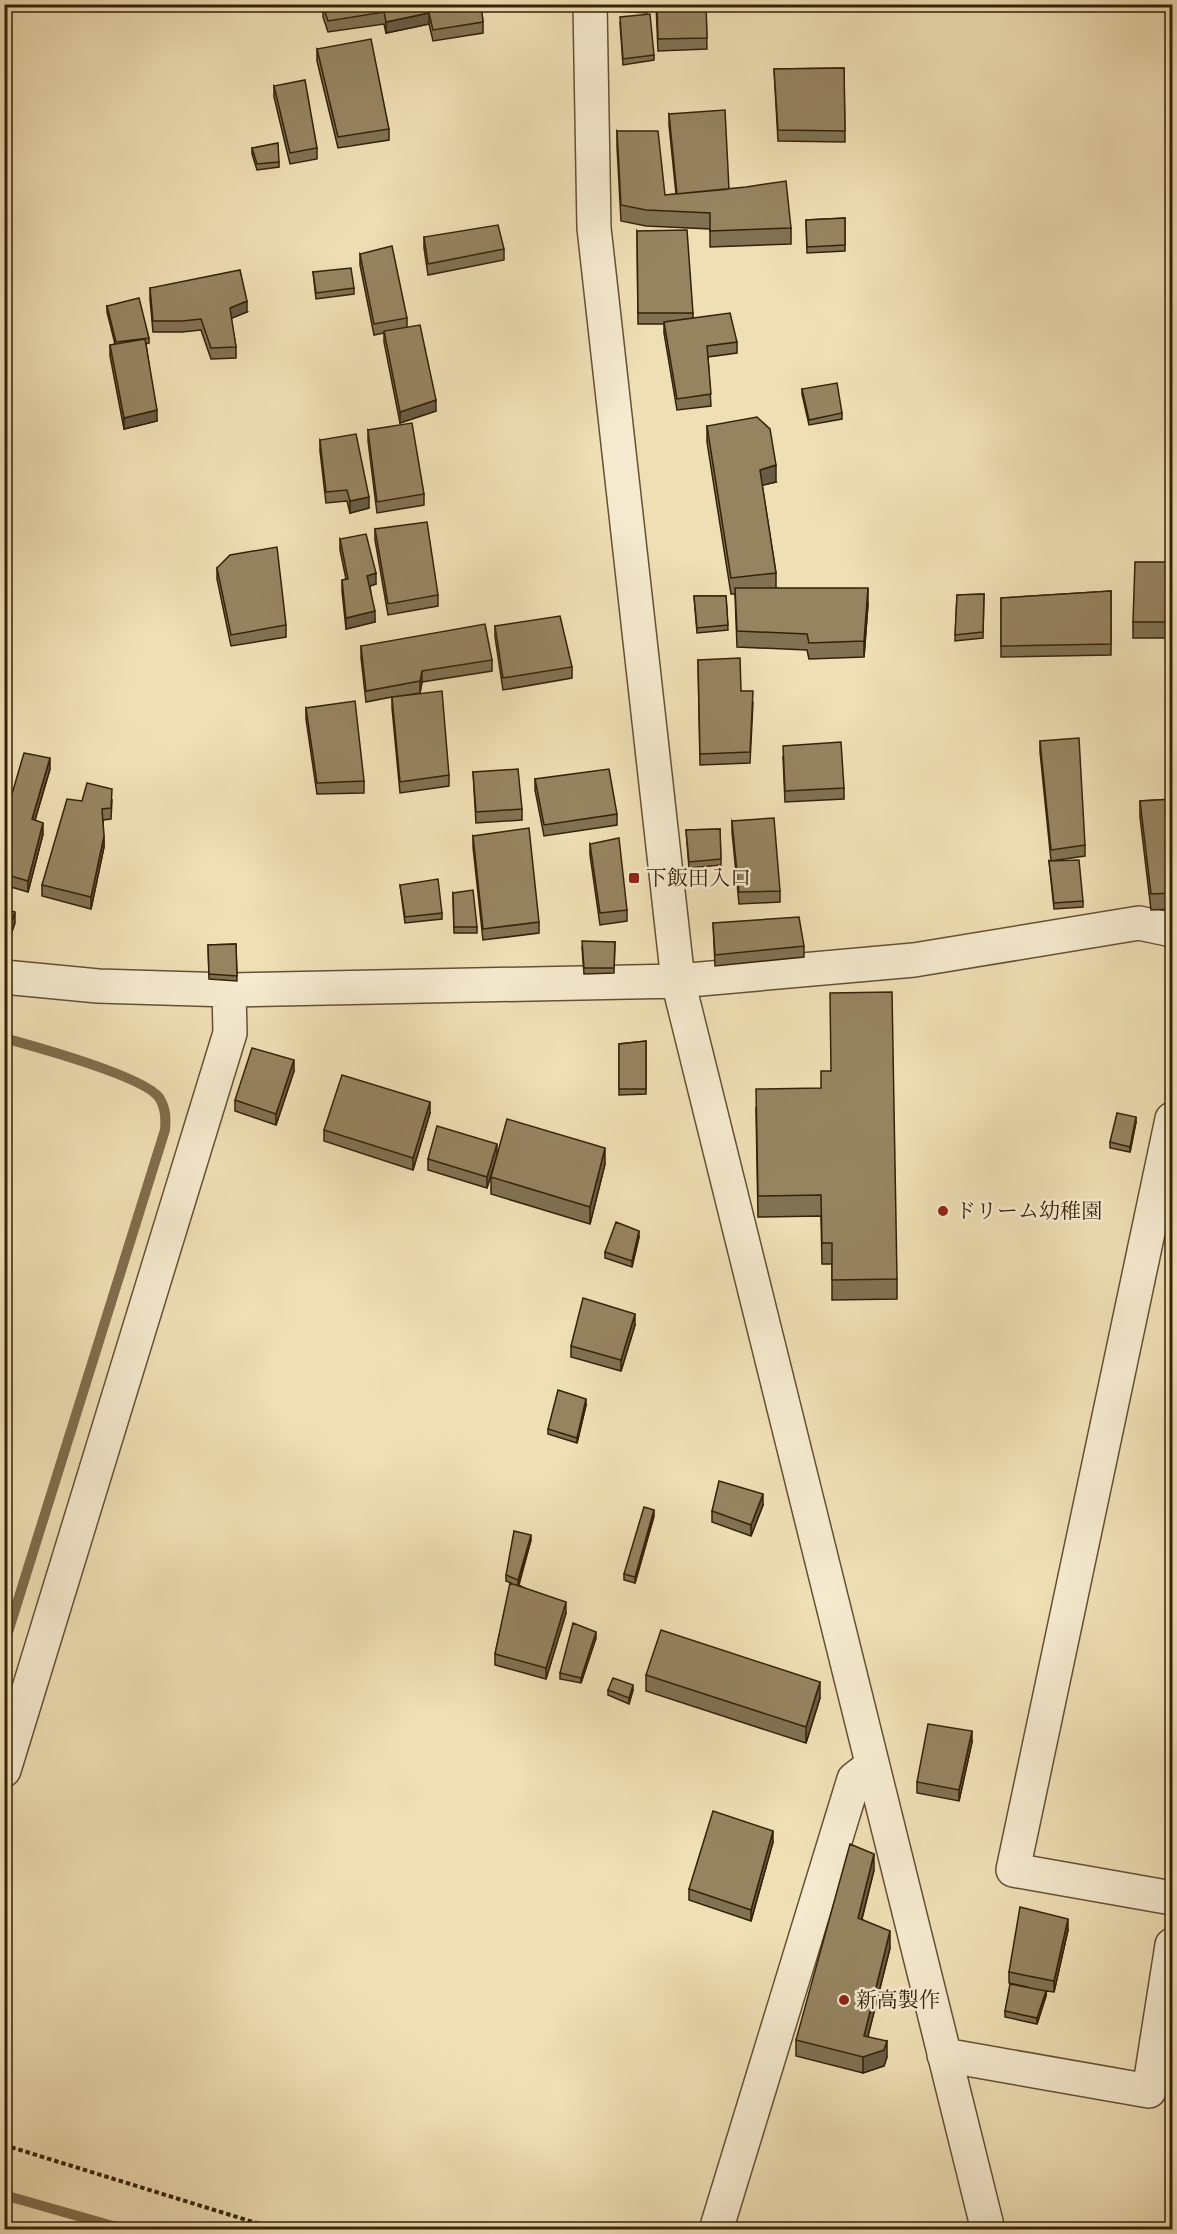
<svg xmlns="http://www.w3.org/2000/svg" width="1177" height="2234" viewBox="0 0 1177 2234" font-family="'Libre Bodoni','Noto Serif JP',serif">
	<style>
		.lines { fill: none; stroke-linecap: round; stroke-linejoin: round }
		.stream { stroke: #7f6d4c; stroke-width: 10 }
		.minor-casing { stroke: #645132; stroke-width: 36 }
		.path { stroke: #352207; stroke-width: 4; stroke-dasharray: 4.5 3; stroke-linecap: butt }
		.minor { stroke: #f5eacf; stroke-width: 33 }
		.wall { fill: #817253; stroke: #352207; stroke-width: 1.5 }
		.shaded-wall { fill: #695c44; stroke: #352207; stroke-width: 1.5 }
		.building { fill: #968461; stroke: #352207; stroke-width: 1.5 }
		.poi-dot { fill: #8f2418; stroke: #f5eacf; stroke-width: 2 }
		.labels { text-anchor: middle; stroke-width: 5; stroke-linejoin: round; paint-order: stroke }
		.poi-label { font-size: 21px; fill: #352207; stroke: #f5eacf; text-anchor: start }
	</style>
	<rect width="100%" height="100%" fill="#efdfb5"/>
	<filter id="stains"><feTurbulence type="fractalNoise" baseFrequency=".00333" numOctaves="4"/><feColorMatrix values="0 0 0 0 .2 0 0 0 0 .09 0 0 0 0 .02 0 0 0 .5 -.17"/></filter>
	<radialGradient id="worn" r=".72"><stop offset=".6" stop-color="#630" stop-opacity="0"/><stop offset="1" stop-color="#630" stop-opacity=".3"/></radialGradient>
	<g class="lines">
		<path class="stream" d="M4,1038C33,1046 148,1077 160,1099C166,1109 166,1119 165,1130L4,1645
			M4,2195L127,2230"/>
		<g class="minor-casing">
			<path id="minor" d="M590,4L594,228L678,981L988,2230
				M4,977L98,986L229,990L678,981L914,960L1139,923L1172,930
				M1172,1119L1013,1870L1172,1898
				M4,1770L230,1033L229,990
				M944,2055L1149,2091L1172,1945
				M716,2230L854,1779L871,1766"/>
		</g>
		<path class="path" d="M4,2145L279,2230"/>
		<use href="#minor" class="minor"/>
	</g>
	<path class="wall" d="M481,4L483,22V33L433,41L429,24L386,33L384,24L328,32L323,17V6Z
		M616,4H647V13L616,11Z
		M656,4H706L707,49L658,51Z
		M620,23L654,55V60L623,65Z
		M317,49L389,129V140L338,148L317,61Z
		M844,68L845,142L778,141L774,69Z
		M274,86L317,148V159L290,164L274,97Z
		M669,114L729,189L791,228V244L710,247V229L646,226L621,221L617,147V131L665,195L676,194L669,125Z
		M252,148L279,162V167L257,170L252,154Z
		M845,218V251L807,253L806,220Z
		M637,231L693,313V318L737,342V353L708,357L711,406L677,410L664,333V324H638Z
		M424,237L504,249V260L428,275L424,248Z
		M360,254L407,318V327L436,411L400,423L384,342V333L374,335L360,265Z
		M313,272L354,288V294L316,299Z
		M150,288L247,312L231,318L236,347V358L211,359L201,330L182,332H153L150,299Z
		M107,306L149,338V343L146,344L157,421L124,429L110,356V345L115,344L107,312Z
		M802,389L842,413V419L809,425L802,394Z
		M707,426L776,482L762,485L776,573V588L868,604L864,657L809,659L807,650L737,647L735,594H731L707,442Z
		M368,430L424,494V505L377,513L368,441Z
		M320,440L369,508L350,513L347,501L326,503L320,451Z
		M375,529L438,595V606L388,615L375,540Z
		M340,539L376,584L370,586L375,622L346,629L342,591V580L346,579L340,550Z
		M1173,562V638H1133V622Z
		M217,568L286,625V637L231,646L217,579Z
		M1111,591V655L1001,657V598Z
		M984,594L983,638L955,641L957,595Z
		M694,596H726L728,630L697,633Z
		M495,626L572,667V678L503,690L495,637Z
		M361,646L492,660V671L422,682L420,693L395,697L449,775V786L400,793L392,708V697L366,702L361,658Z
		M698,660L741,691L753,702L750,763L700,765Z
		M306,708L364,781V793L317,794L306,719Z
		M1040,741L1085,845V856L1051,861L1040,752Z
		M783,757L844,788V799L785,802Z
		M50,769L35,820L43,834L28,892L4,885V821Z
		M473,772L522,809V820L476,823Z
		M535,779L617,814V825L544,836L535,790Z
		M1173,799V909L1151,910L1140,817V801Z
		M112,800L111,819L103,820L104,847L91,909L42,896V885L82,801Z
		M732,821L780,891V902L739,904L732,832Z
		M720,829L721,865L689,868L686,830Z
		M473,836L539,922V933L483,940L473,847Z
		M590,844L627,910V921L600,925L590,855Z
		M1049,861L1083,901V907L1054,909Z
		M400,885L442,913V919L405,923Z
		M453,893L477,927V933H454Z
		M713,923L804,946V957L715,966Z
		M615,942L614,973L584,974L582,947Z
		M236,944L237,981L209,979L208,945Z
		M646,1041V1094L619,1095V1044Z
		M294,1071L276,1125L235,1111V1100Z
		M756,1109L897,1279V1299L832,1300V1264H822L821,1216L758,1217Z
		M430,1113L413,1170L324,1141V1130Z
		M1136,1122L1130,1152L1110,1148V1142Z
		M497,1155L487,1188L428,1170V1159Z
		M605,1164L590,1224L491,1194V1177Z
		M639,1237L632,1267L605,1258V1252Z
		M635,1325L621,1371L571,1357V1346Z
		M586,1405L577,1443L548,1434V1429Z
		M763,1505L751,1536L712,1522V1511Z
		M654,1516L635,1583L624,1580V1574Z
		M531,1540L519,1585L566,1613L546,1679L495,1665V1654L511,1583L506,1581V1575Z
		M596,1638L581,1683L560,1679V1673Z
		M646,1675L820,1698L806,1743L646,1691Z
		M608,1690H633L629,1704L608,1695Z
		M972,1742L959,1801L917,1793V1782Z
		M773,1842L751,1921L689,1900V1889Z
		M874,1870L862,1919L890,1948L868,2036L887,2057L884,2066L863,2073L796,2056V2040Z
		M1068,1930L1054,1992L1046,1991V1996L1037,2024L1005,2017V2011L1027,1987L1009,1983V1972Z"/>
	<path class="shaded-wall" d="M429,13V24L386,33V22Z
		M247,301V312L230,319V308Z
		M436,400V411L400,423V412Z
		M157,410V421L124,429V418Z
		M776,465V482L760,486V470Z
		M369,497V508L350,513V501Z
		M376,573V584L367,587V576Z
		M868,588V604L864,657V641Z
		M375,611V622L346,629V618Z
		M422,671V682L420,693V681Z
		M50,758V769L32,830V819Z
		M43,823V834L28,892V881Z
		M104,836V847L91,909V897Z
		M15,912V923L4,955V944Z
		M294,1060V1071L276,1125V1114Z
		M430,1102V1113L413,1170V1158Z
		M1136,1117V1122L1130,1152V1147Z
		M497,1144V1155L487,1188V1177Z
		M605,1148V1164L590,1224V1207Z
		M639,1231V1237L632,1267V1261Z
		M635,1314V1325L621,1371V1360Z
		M586,1399V1405L577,1443V1438Z
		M763,1494V1505L751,1536V1525Z
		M654,1510V1516L635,1583V1577Z
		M531,1535V1540L518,1586V1580Z
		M566,1602V1613L546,1679V1668Z
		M596,1632V1638L581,1683V1678Z
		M820,1682V1698L806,1743V1727Z
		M633,1685V1690L629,1704V1698Z
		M972,1731V1742L959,1801V1790Z
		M773,1831V1842L751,1921V1910Z
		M874,1854V1870L858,1934V1918Z
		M1068,1919V1930L1054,1992V1981Z
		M890,1931V1948L864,2052V2036Z
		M1046,1991V1996L1037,2024V2018Z
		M887,2041V2057L884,2066L863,2073V2057Z"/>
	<path class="building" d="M329,4H481L483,22L433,30L429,13L386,22L384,12L328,21L323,6Z
		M616,4H647V7L616,5Z
		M657,4H706L707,38L658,39Z
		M650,14L654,55L623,59L620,17Z
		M371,39L389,129L338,137L317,49Z
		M844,68L845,131L778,130L774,69Z
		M305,80L317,148L290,153L274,86Z
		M725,110L729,189L677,194L669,114Z
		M617,131H658L665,195L746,187L786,181L791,228L710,231V213L646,210L621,205Z
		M278,143L279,162L257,164L252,148Z
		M845,218V245L807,247L806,220Z
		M498,225L504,249L428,264L424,237Z
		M687,230L693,313H638L637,231Z
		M392,246L407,318L374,324L360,254Z
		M351,268L354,288L316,293L313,272Z
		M240,270L247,301L230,308L236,347L211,348L201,319L182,321H153L150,288Z
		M139,298L149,338L116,342L107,306Z
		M730,313L737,342L707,346L711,394L677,399L664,322Z
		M420,325L436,400L400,412L384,331Z
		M145,339L157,410L124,418L110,345Z
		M837,383L842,413L809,420L802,389Z
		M757,417L770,429L776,465L760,470L776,573L731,578L707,426Z
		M412,423L424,494L377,502L368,430Z
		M356,434L369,497L350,501L347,490L326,492L320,440Z
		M427,522L438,595L388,604L375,529Z
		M366,534L376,573L367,576L375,611L346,618L342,580L348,579L340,539Z
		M277,547L286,625L231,635L217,568L230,555Z
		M1135,562H1173V622H1133Z
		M735,588H868L864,641L809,643L807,634L737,631Z
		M1111,591V644L1001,646V598Z
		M984,594L983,632L955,635L957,595Z
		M694,596H726L728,625L697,628Z
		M560,616L572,667L503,678L495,626Z
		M485,624L492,660L422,671L420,681L366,691L361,646Z
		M740,658L741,691H753L750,752L700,754L698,660Z
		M442,691L449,775L400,782L392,697Z
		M355,701L364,781L317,783L306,708Z
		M1079,738L1085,845L1051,850L1040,741Z
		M841,742L844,788L785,791L783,746Z
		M24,753L50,758L32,819L43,823L28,881L4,874V821Z
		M518,769L522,809L476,812L473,772Z
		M609,769L617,814L544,825L535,779Z
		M87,783L112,789L111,808L102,809L104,836L91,897L42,885L67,799L82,801Z
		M1173,799V893L1151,894L1140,801Z
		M774,818L780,891L739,892L732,821Z
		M529,828L539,922L483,929L473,836Z
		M720,829L721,859L689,862L686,830Z
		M619,838L627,910L600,913L590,844Z
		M1079,860L1083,901L1054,903L1049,861Z
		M438,879L442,913L405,917L400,885Z
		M473,890L477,927H454L453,893Z
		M4,909L15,912L4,944Z
		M799,917L804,946L715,955L713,923Z
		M582,941L615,942L614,968H584Z
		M236,944L237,976L209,974L208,945Z
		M892,992L897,1279L832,1280V1243H822L821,1195L758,1196L756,1089L821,1088V1071H831L830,993Z
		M646,1041V1089H619V1044Z
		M252,1048L294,1060L276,1114L235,1100Z
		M342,1075L430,1102L413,1158L324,1130Z
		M1117,1113L1136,1117L1130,1147L1110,1142Z
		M507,1119L605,1148L590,1207L491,1177Z
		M437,1126L497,1144L487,1177L428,1159Z
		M616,1222L639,1231L632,1261L605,1252Z
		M583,1298L635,1314L621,1360L571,1346Z
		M558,1390L586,1399L577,1438L548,1429Z
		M719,1481L763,1494L751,1525L712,1511Z
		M644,1507L654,1510L635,1577L624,1574Z
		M514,1531L531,1535L518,1580L506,1575Z
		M510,1583L566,1602L546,1668L495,1654Z
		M573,1623L596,1632L581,1678L560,1673Z
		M661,1630L820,1682L806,1727L646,1675Z
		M613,1678L633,1685L629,1698L608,1690Z
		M928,1724L972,1731L959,1790L917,1782Z
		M713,1811L773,1831L751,1910L689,1889Z
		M850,1844L874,1854L858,1918L890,1931L864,2036L887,2041L884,2050L863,2057L796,2040Z
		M1020,1907L1068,1919L1054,1981L1009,1972Z
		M1010,1984L1046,1991L1037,2018L1005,2011Z"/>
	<g class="poi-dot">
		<rect x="628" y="872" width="12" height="12" rx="3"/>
		<circle cx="943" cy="1211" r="6"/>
		<circle cx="844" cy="2000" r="6"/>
	</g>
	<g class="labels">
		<g class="poi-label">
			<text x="646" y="885">下飯田入口</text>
			<text x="955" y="1218">ドリーム幼稚園</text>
			<text x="856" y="2007">新高製作</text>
		</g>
	</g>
	<rect width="1177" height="2234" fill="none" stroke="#efdfb5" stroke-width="24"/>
	<rect x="6" y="6" width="1165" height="2222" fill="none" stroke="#352207" stroke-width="3"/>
	<rect x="12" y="12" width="1153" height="2210" fill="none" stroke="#352207" stroke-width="1.5"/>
	<rect width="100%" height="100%" filter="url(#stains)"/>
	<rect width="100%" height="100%" fill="url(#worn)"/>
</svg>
